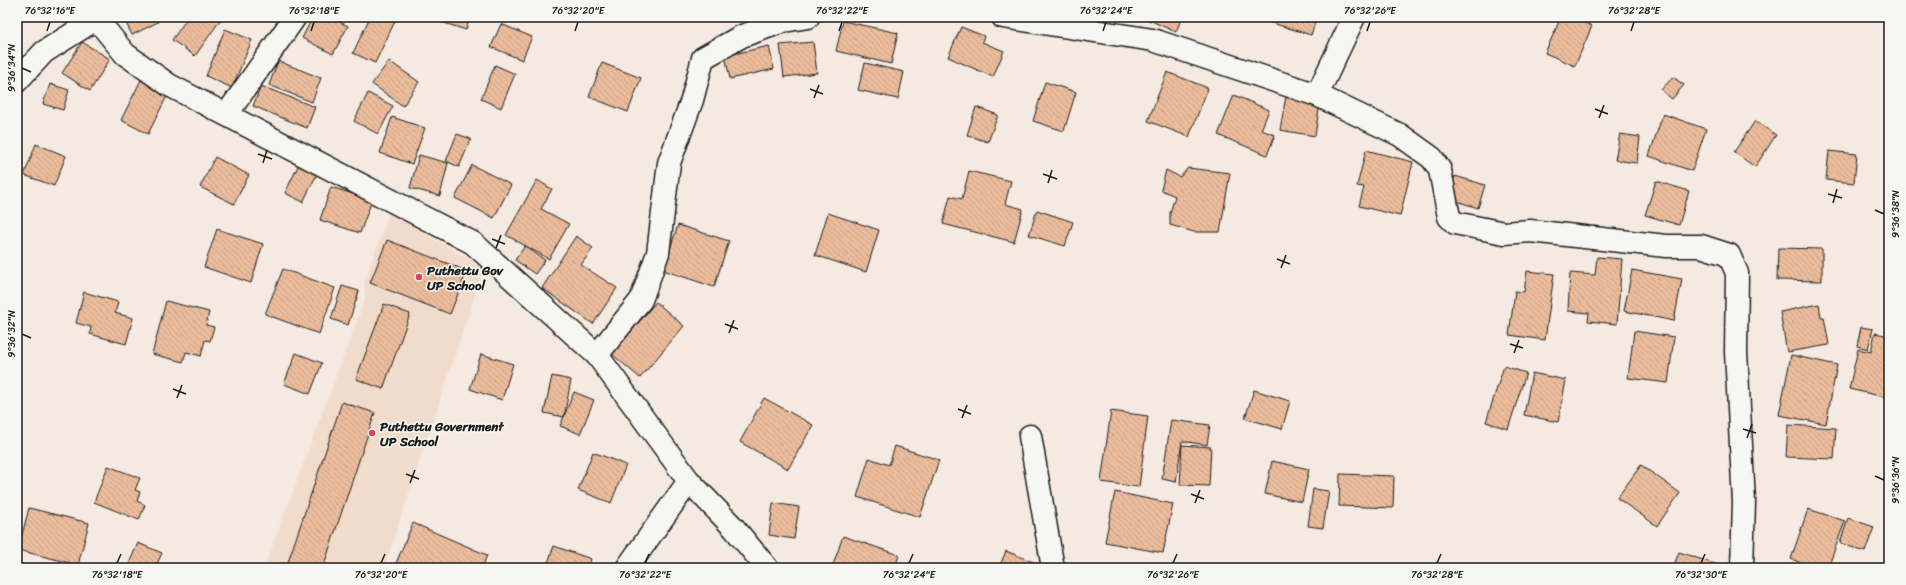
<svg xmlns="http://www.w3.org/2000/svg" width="1906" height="585" viewBox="0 0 1906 585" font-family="Sriracha,sans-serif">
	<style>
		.built { fill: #f1dccc }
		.building { fill: url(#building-back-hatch); stroke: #1c1c1c }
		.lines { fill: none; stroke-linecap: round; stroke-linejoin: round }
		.minor-casing { stroke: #1c1c1c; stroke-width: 25 }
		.major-casing { stroke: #1c1c1c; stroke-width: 25 }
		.minor { stroke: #f6f6f2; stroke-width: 22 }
		.major { stroke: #f6f6f2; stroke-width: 22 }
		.ticks { fill: none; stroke: #1c1c1c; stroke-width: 1.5 }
		.poi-dot { fill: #d1495b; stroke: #f6f6f2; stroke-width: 1.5 }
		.labels { text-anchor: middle; stroke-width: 3; stroke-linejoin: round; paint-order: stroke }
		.poi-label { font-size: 13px; font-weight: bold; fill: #1c1c1c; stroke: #f6f6f2; text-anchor: start }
		.neatline { fill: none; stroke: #1c1c1c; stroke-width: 1.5 }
		.ticks-label { font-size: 10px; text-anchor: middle; fill: #1c1c1c }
	</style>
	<defs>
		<pattern id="building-back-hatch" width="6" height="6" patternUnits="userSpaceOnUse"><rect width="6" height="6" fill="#ebbc9c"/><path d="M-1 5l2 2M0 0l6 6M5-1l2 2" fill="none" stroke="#c9a186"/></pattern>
	</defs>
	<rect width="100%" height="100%" fill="#f4eae1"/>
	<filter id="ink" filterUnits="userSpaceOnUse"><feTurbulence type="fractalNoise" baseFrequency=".025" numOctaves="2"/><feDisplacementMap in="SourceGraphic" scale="8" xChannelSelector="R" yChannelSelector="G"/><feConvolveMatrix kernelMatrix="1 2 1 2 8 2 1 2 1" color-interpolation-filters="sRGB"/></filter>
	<g filter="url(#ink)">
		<path class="built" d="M389,213L484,268L384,568H264L365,299L364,283Z"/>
		<path class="building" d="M123,17H156L158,22L132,35Z
			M188,17H218L221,19L195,56L172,40Z
			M313,17H330L348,26L333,54L302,38Z
			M370,17H397L375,63L353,53Z
			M440,17H470L466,30L438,21Z
			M1065,17H1102L1098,28Z
			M1142,17H1182L1176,32Z
			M1270,17H1317L1311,35L1269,22Z
			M1561,17H1571L1592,26L1575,66L1545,53Z
			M843,21L898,33L891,64L836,51Z
			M501,24L532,37L522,60L491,47Z
			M961,27L984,36L982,42L1004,51L993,77L948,57Z
			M225,29L252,40L232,88L206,76Z
			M82,42L110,59L90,91L62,73Z
			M813,42L817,73L784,77L780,45Z
			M769,46L774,69L730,79L725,56Z
			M278,61L321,78L312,102L269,85Z
			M389,61L419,82L403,106L372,84Z
			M602,63L641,78L628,112L589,97Z
			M865,63L904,72L898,99L858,90Z
			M495,65L515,74L501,108L481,99Z
			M1167,72L1208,88L1189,137L1148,121Z
			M1673,77L1684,85L1672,99L1661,90Z
			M141,80L168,94L148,134L121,120Z
			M1045,82L1076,92L1064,131L1033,121Z
			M50,84L69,90L63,110L43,104Z
			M261,86L315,107L307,128L253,106Z
			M368,93L393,106L378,134L354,121Z
			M1234,95L1269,110L1261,130L1275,135L1267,155L1218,135Z
			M1286,96L1320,102L1315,136L1280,130Z
			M976,107L998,115L988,142L967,135Z
			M1663,114L1706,129L1692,171L1649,156Z
			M392,117L425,128L412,164L380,153Z
			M1755,121L1776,135L1755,167L1734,152Z
			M457,134L471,139L459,167L446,161Z
			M1620,134L1640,137L1637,163L1615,160Z
			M36,144L66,156L54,186L24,175Z
			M1366,150L1413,162L1400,216L1359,206L1364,187L1357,186Z
			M1829,151L1857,154L1854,183L1826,180Z
			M419,155L448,163L440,196L410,188Z
			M215,157L249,175L234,204L200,187Z
			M300,162L318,172L303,202L285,193Z
			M472,165L511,185L494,218L455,198Z
			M1188,168L1230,173L1220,232H1194L1170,225V213L1175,196L1161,190L1166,170L1180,177Z
			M969,171L1011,181L1005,204L1023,209L1014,242L943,224L950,196L962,199Z
			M1455,176L1485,185L1478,208L1447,198Z
			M537,180L552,189L541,209L569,224L549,259L506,235Z
			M1656,181L1689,191L1679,225L1645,215Z
			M331,187L372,200L360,233L320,220Z
			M1037,210L1073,222L1065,246L1029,235Z
			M828,213L879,230L866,272L815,255Z
			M678,225L729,241L714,287L663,270Z
			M217,229L263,244L251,283L204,267Z
			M576,236L593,248L581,265L617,288L593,324L542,288Z
			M387,240L467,271L450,314L370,283Z
			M525,246L545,260L535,274L515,260Z
			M1778,248L1822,249V281L1777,280Z
			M1597,257L1622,259L1617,324L1588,321L1589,313L1568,311L1570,273L1595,275Z
			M283,269L335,288L319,334L265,314Z
			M1632,270L1682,279L1674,321L1624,311Z
			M1527,271L1554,274L1545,340L1509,335L1515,291L1524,292Z
			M342,286L359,291L348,325L331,319Z
			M84,292L118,302L115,313L133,318L126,344L90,334L91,327L76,323Z
			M166,301L209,312L206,325L214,327L210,341L205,340L201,356L186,352L183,362L152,354Z
			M656,302L684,326L640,378L612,354Z
			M384,304L410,314L383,389L356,379Z
			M1819,304L1821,317H1824L1829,345L1787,352L1780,312Z
			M1861,327L1873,329L1868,349L1857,346Z
			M1634,331L1674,337L1668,383L1628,378Z
			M1875,333L1889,336V398L1849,389L1858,349L1871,352Z
			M296,353L322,363L310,394L284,384Z
			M481,354L513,364L502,400L470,389Z
			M1791,355L1837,365L1826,424L1779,415Z
			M1504,366L1526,373L1508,429L1486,422Z
			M1532,373L1566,380L1558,422L1524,415Z
			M552,376L571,380L564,417L544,413Z
			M1254,390L1290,401L1282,429L1245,418Z
			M574,392L594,400L580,434L560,426Z
			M764,398L813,425L788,469L740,442Z
			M342,402L375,413L340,517L323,568H286Z
			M1111,411L1148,416L1139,487L1101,482Z
			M1171,420L1210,425L1207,445L1182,441L1176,482L1162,479Z
			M1788,425L1836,428L1834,459L1786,457Z
			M1182,445L1211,447L1209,486L1180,485Z
			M895,446L939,460L920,517L857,497L869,458L889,465Z
			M593,452L626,465L611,503L578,490Z
			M1272,461L1309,469L1302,502L1265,494Z
			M1641,465L1680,493L1657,526L1617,498Z
			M108,466L140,478L135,490L140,492L137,501L145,505L139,520L94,502Z
			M1340,474L1394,476L1393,508L1339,506Z
			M1313,489L1329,491L1323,528L1308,526Z
			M1115,492L1173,504L1163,553L1105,542Z
			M773,503L799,507L794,539L769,535Z
			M29,508L89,523L78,565L18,550Z
			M1808,509L1845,521L1828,568H1815L1791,559Z
			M1848,518L1874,527L1865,552L1840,543Z
			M413,523L487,555L482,568H394Z
			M843,536L899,555L895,568H832Z
			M138,543L162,553L155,568H127Z
			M554,546L591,559L588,568H546Z
			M1006,551L1041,565L1039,568H999Z
			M1679,552L1727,568H1673Z"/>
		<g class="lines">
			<g class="minor-casing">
				<path id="minor" d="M1003,17L1153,40L1317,95L1354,17
					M17,81L44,52L96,19
					M1317,95L1400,135L1432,158L1440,170L1449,217L1455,223L1504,233L1530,231L1666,246H1701L1729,255L1737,273L1736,352L1744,502L1742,568
					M227,114L295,17
					M597,355L641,300L658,253L669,163L692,100L703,58L742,36L784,21L808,17
					M1030,436L1053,568
					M627,568L689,481"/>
			</g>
			<g class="major-casing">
				<path id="major" d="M95,17L125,54L169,85L473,243L597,355L689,481L734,528L767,568"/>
			</g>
			<use href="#minor" class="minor"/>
			<use href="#major" class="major"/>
		</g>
	</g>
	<path class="ticks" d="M47,31L50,22M311,31L314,22M575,31L578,22M839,31L842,22M1103,31L1106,22M1367,31L1370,22M1631,31L1634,22M22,68L31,72M810,89L823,94M814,98L819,85M1595,109L1608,114M1599,118L1604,105M258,154L272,159M263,163L267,150M1043,174L1057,179M1048,183L1052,170M1828,194L1842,198M1833,203L1837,189M1875,210L1884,214M492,239L505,244M496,248L501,235M1277,259L1290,264M1281,268L1286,255M725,324L738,329M729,333L734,320M22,334L31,338M1510,344L1523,348M1514,353L1519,340M173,389L186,394M177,398L182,385M958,409L971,414M962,418L967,405M1743,429L1756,433M1747,438L1752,424M406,474L419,479M1875,476L1884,480M410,483L415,470M1191,494L1204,499M1195,503L1200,490M117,563L121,554M381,563L385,554M645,563L649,554M909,563L913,554M1173,563L1177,554M1437,563L1441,554M1701,563L1705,554"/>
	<g class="poi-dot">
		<circle cx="419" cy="277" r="4"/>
		<circle cx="372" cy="433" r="4"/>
	</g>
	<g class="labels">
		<g class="poi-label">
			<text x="427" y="275">Puthettu Gov<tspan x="427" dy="15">UP School</tspan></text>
			<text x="380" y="431">Puthettu Government<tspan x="380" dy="15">UP School</tspan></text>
		</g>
	</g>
	<rect width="1906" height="585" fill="none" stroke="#f6f6f2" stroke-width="44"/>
	<rect x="22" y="22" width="1862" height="541" class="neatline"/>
	<g class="ticks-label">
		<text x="50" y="14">76°32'16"E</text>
		<text x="314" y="14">76°32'18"E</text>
		<text x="578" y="14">76°32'20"E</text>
		<text x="842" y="14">76°32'22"E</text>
		<text x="1106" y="14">76°32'24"E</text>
		<text x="1370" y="14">76°32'26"E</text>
		<text x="1634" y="14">76°32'28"E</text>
		<text transform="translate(11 68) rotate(-90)" y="4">9°36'34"N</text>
		<text transform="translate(1895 214) rotate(-90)" y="4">9°36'38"N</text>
		<text transform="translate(11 334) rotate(-90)" y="4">9°36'32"N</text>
		<text transform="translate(1895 480) rotate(-90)" y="4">9°36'36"N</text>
		<text x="117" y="578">76°32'18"E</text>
		<text x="381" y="578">76°32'20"E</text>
		<text x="645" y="578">76°32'22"E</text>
		<text x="909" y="578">76°32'24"E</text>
		<text x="1173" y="578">76°32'26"E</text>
		<text x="1437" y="578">76°32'28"E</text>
		<text x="1701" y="578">76°32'30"E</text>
	</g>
</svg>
